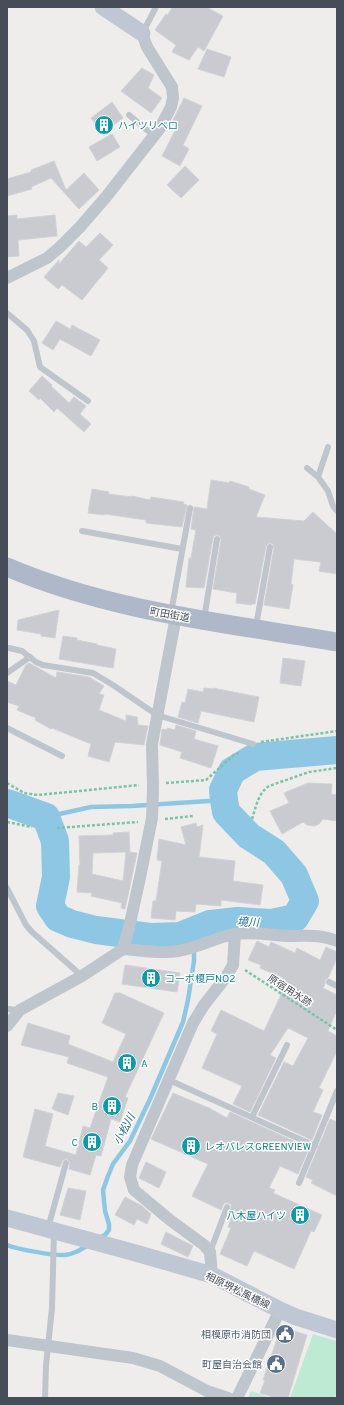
<svg xmlns="http://www.w3.org/2000/svg" width="344" height="1405" viewBox="0 0 344 1405" font-family="Overpass,'Noto Sans JP',sans-serif">
	<style>
		.green { fill: #beead4 }
		.lines { fill: none; stroke-linecap: round; stroke-linejoin: round }
		.stream { stroke: #8ec7e3; stroke-width: 4.5 }
		.river { stroke: #8ec7e3; stroke-width: 28 }
		.building { fill: #cacbd1; stroke: #d1d2d7; fill-rule: evenodd }
		.path { stroke: #79c4a9; stroke-width: 2.5; stroke-dasharray: 3 2; stroke-linecap: butt }
		.lane { stroke: #bec5cd; stroke-width: 6 }
		.street { stroke: #bec5cd; stroke-width: 12 }
		.secondary { stroke: #c0c7d4; stroke-width: 17 }
		.primary { stroke: #aeb8c9; stroke-width: 19 }
		.labels { text-anchor: middle; stroke-width: 3; stroke-linejoin: round; paint-order: stroke }
		.culture-label { font-size: 10px; fill: #0d838f; stroke: #fff; text-anchor: start }
		.street-label { font-size: 10px; fill: #464d58; stroke: #fff }
		.service-label { font-size: 10px; fill: #4e5e75; stroke: #fff; text-anchor: end }
		.water-label { font-size: 11px; font-style: italic; fill: #196e99; stroke: #fff }
	</style>
	<rect width="100%" height="100%" fill="#efedec"/>
	<path class="green" d="M313,1334L337,1341V1392L335,1398H290Z
		M251,1391L271,1398H248Z"/>
	<g class="lines">
		<path class="stream" d="M46,817L91,807L132,806L224,800
			M99,1238L105,1235L109,1230V1224L105,1211L103,1190L108,1176L113,1164L130,1141L150,1099L183,1022L188,1000L194,961V930
			M7,1245C16,1249 55,1256 65,1255C74,1254 80,1250 88,1245"/>
		<path class="river" d="M7,803L46,817L55,841L56,877L50,906L58,918L72,924L96,930L150,937L180,936L210,924L238,921L272,923L295,918L305,901L294,875L274,852L249,836L226,812L224,800L223,790L232,771L255,757L337,750"/>
	</g>
	<path class="building" d="M172,7H206L223,16L204,51L198,47L189,60L172,52L176,45L155,30L166,14L168,15Z
		M207,49L231,57L224,77L198,69Z
		M142,68L154,75L148,88L162,98L151,113L121,91Z
		M184,98L202,106L183,145L189,149L180,166L162,156L177,127L171,124Z
		M112,102L123,118L102,133L91,118Z
		M112,134L120,147L97,161L89,147Z
		M54,161L66,190L84,173L99,190L79,209L51,178L31,187L32,189L7,196V179L31,172V170Z
		M185,166L199,180L181,198L167,185Z
		M17,215V219L55,215L57,236L18,240L19,256L7,257V216Z
		M100,233L113,245L99,260L108,268L82,300L62,285L58,289L44,277L59,260V264L79,241L86,247Z
		M56,321L70,329L72,325L100,340L91,356L60,339L53,350L42,343Z
		M42,376L52,385L51,386L69,403L74,397L86,406L80,414L91,424L84,432L57,408L54,412L40,398L39,400L29,391Z
		M211,480L229,483L230,481L249,487V489L265,495L256,517L304,521L313,512L337,534V574L319,571L321,562L294,559L291,584L293,585L289,609L264,605L274,548L273,544L269,543L266,546L255,604H252V605L236,603L237,593L213,589L221,540L220,536L217,535L214,536L213,538L204,588L186,587L189,558H191L196,530L191,529L194,507L207,509Z
		M92,489L109,492L108,494L132,497V496L150,500L151,497L184,502L183,504L187,505L182,527L146,523V520L105,514V515L88,513Z
		M59,610L55,638L41,636V634L17,630L18,620Z
		M63,636L77,638V640L97,644V645L116,649L113,668L59,659Z
		M283,658L305,661L301,686L280,683Z
		M29,663L56,678L57,672L89,677L104,686L99,694L104,695L99,710L126,721V715L137,717L138,725L148,726L144,745L115,742L109,762L88,756L91,744L52,728L51,729L35,720L36,718L17,710L19,706L7,702V681L16,685L26,665Z
		M204,688L213,689V688L259,697L254,722L201,711L198,723L178,717L182,702L185,703L188,689L203,692Z
		M176,725L196,731L194,739L218,746L211,768L180,758L182,752L160,745L162,729L167,730V728L175,730Z
		M308,783L332,784L331,794L337,795V821L323,819L319,824L315,826L307,825L303,822L282,834L270,811L289,803L284,793Z
		M196,823L197,827L203,825L199,857L235,861L233,881L263,885L260,905L221,900V906L196,904L195,912L176,911L175,920L151,918L153,901H156L162,861L157,860L159,839L186,845L181,827Z
		M129,832L130,852L137,853L125,909L121,908L122,903L91,896L92,893L77,892L79,865H80L79,836L114,835L113,833ZM126,852L123,881L92,874L93,853Z
		M257,941L269,947L271,942L295,953L297,948L320,960L326,947L337,952V958L328,978L325,980V984L323,988L337,995V1010L328,1031L337,1036V1051L319,1088L323,1090L313,1112L322,1115L312,1140L258,1115L284,1062L293,1066L308,1038L288,1028L270,1055L276,1058L250,1112L233,1104L242,1086L202,1068L217,1034L211,1031L221,1010L264,1031L285,986L280,984L283,978L260,968L261,965L248,960Z
		M125,965L180,973L177,992L122,984Z
		M115,993H120L164,1013L125,1097L128,1098L120,1122L111,1119L101,1156L96,1155L90,1175L69,1169L70,1162L67,1159L63,1160L60,1167L23,1157L35,1109L53,1114L45,1146L76,1155L83,1126L90,1128L108,1077L67,1063L69,1057L21,1045L28,1023L70,1036L68,1044L113,1062L126,1034L102,1023Z
		M58,1093L74,1096L68,1115L52,1109Z
		M173,1093L209,1108L227,1118L230,1112L309,1148L298,1174L280,1166L269,1188L275,1190L273,1193L322,1215L314,1232L311,1231L294,1269L254,1251L247,1266L220,1254L231,1228L228,1227L232,1216L229,1215L231,1208V1204L228,1203H224L221,1210L192,1196L208,1164L151,1139Z
		M330,1119L337,1122V1196L311,1183L313,1180L306,1177Z
		M146,1162L166,1172L159,1188L139,1178Z
		M68,1188L86,1191L80,1220L60,1215Z
		M125,1197L142,1206L151,1214L147,1224L137,1219L134,1225L115,1215Z
		M166,1232L193,1246L188,1257L161,1244Z
		M281,1327L307,1335L288,1398H276L260,1393L265,1380H263Z"/>
	<g class="lines">
		<path class="path" d="M261,742L337,731
			M7,783L24,793L38,795L139,785
			M166,783L206,780L234,755L241,752
			M165,819L193,816
			M252,819C256,807 258,793 269,786L309,772L337,768
			M7,822L32,827
			M57,828L138,822
			M245,970L337,1030"/>
		<path class="lane" d="M143,32L156,7
			M129,115L154,136
			M7,313L27,330L34,341L40,367L88,401
			M328,447L318,477L328,491L333,506L337,511
			M307,468L318,477
			M82,531L182,549
			M171,613L190,508
			M204,619L217,539
			M256,626L270,547
			M9,648L22,651L36,662L43,665L93,673L113,685L157,715L253,744
			M7,673L30,657
			M7,728L62,756
			M7,888L26,925L32,932L82,976
			M329,982L337,986
			M7,1009L19,1010
			M169,1080L315,1146
			M252,1117L287,1045
			M299,1183L337,1091
			M48,1228L66,1163
			M210,1252L227,1207
			M45,1398L46,1365L52,1308L54,1231"/>
		<path class="street" d="M7,278L47,258L60,247L80,227L106,197L160,128L171,107L173,98L172,87L147,47L142,33
			M123,949C141,950 160,954 178,951C197,948 215,938 234,934C253,931 273,936 292,936C310,936 319,934 337,941
			M7,1026L20,1010L82,976L123,949L129,928L141,873L152,818L153,788L152,744L176,616
			M212,1275L210,1252L204,1245L170,1220L134,1190L130,1177L132,1165L193,1023L204,1005L226,977L233,965L235,934
			M7,1340L133,1358L160,1366L207,1391L228,1398
			M237,1398L280,1310"/>
		<path class="secondary" d="M103,7L142,33
			M7,1218L132,1252L212,1275L280,1310L296,1317L337,1330"/>
		<path class="primary" d="M7,567C112,612 226,623 337,642"/>
	</g>
	<defs>
		<g id="building-disc" transform="scale(1)"><circle r="9.5" fill="#0f9aa8" stroke="#fff"/><path d="M-4-6H4V6H1V3H-1V6H-4ZM-2.5-4.3h1.7v1.8h-1.7ZM.8-4.3h1.7v1.8H.8ZM-2.5-1h1.7V.8h-1.7ZM.8-1h1.7V.8H.8Z" fill="#fff"/></g>
		<g id="civic-disc" transform="scale(1)"><circle r="9.5" fill="#5c6f8a" stroke="#fff"/><path d="M-.6-6.5H3V-4.5H.6V-3L4-1V1h2V6H-6V1h2V-1L-.6-3ZM-1.2 2.5V6h2.4V2.5Z" fill="#fff"/></g>
	</defs>
	<g fill-rule="evenodd">
		<use href="#building-disc" x="104" y="125"/>
		<use href="#building-disc" x="151" y="978"/>
		<use href="#building-disc" x="127" y="1063"/>
		<use href="#building-disc" x="112" y="1106"/>
		<use href="#building-disc" x="92" y="1142"/>
		<use href="#building-disc" x="191" y="1146"/>
		<use href="#building-disc" x="300" y="1215"/>
		<use href="#civic-disc" x="285" y="1334"/>
		<use href="#civic-disc" x="276" y="1364"/>
	</g>
	<g class="labels">
		<g class="culture-label">
			<text x="118" y="129">ハイツリベロ</text>
			<text x="165" y="982">コーポ榎戸NO2</text>
			<text x="141" y="1067">A</text>
			<text x="98" y="1110" text-anchor="end">B</text>
			<text x="78" y="1146" text-anchor="end">C</text>
			<text x="205" y="1150">レオパレスGREENVIEW</text>
			<text x="286" y="1219" text-anchor="end">八木屋ハイツ</text>
		</g>
		<g class="street-label">
			<text transform="translate(170 614) rotate(10)" y="4">町田街道</text>
			<text transform="translate(290 990) rotate(33)" y="4">原宿用水跡</text>
			<text transform="translate(238 1290) rotate(26)" y="4">相原堺松風橋線</text>
		</g>
		<g class="service-label">
			<text x="271" y="1338">相模原市消防団</text>
			<text x="262" y="1368">町屋自治会館</text>
		</g>
		<g class="water-label">
			<text transform="translate(248 922) rotate(2)" y="4">境川</text>
			<text transform="translate(124 1129) rotate(-62)" y="4">小松川</text>
		</g>
	</g>
	<rect width="344" height="1405" fill="none" stroke="#464d58" stroke-width="16"/>
</svg>
